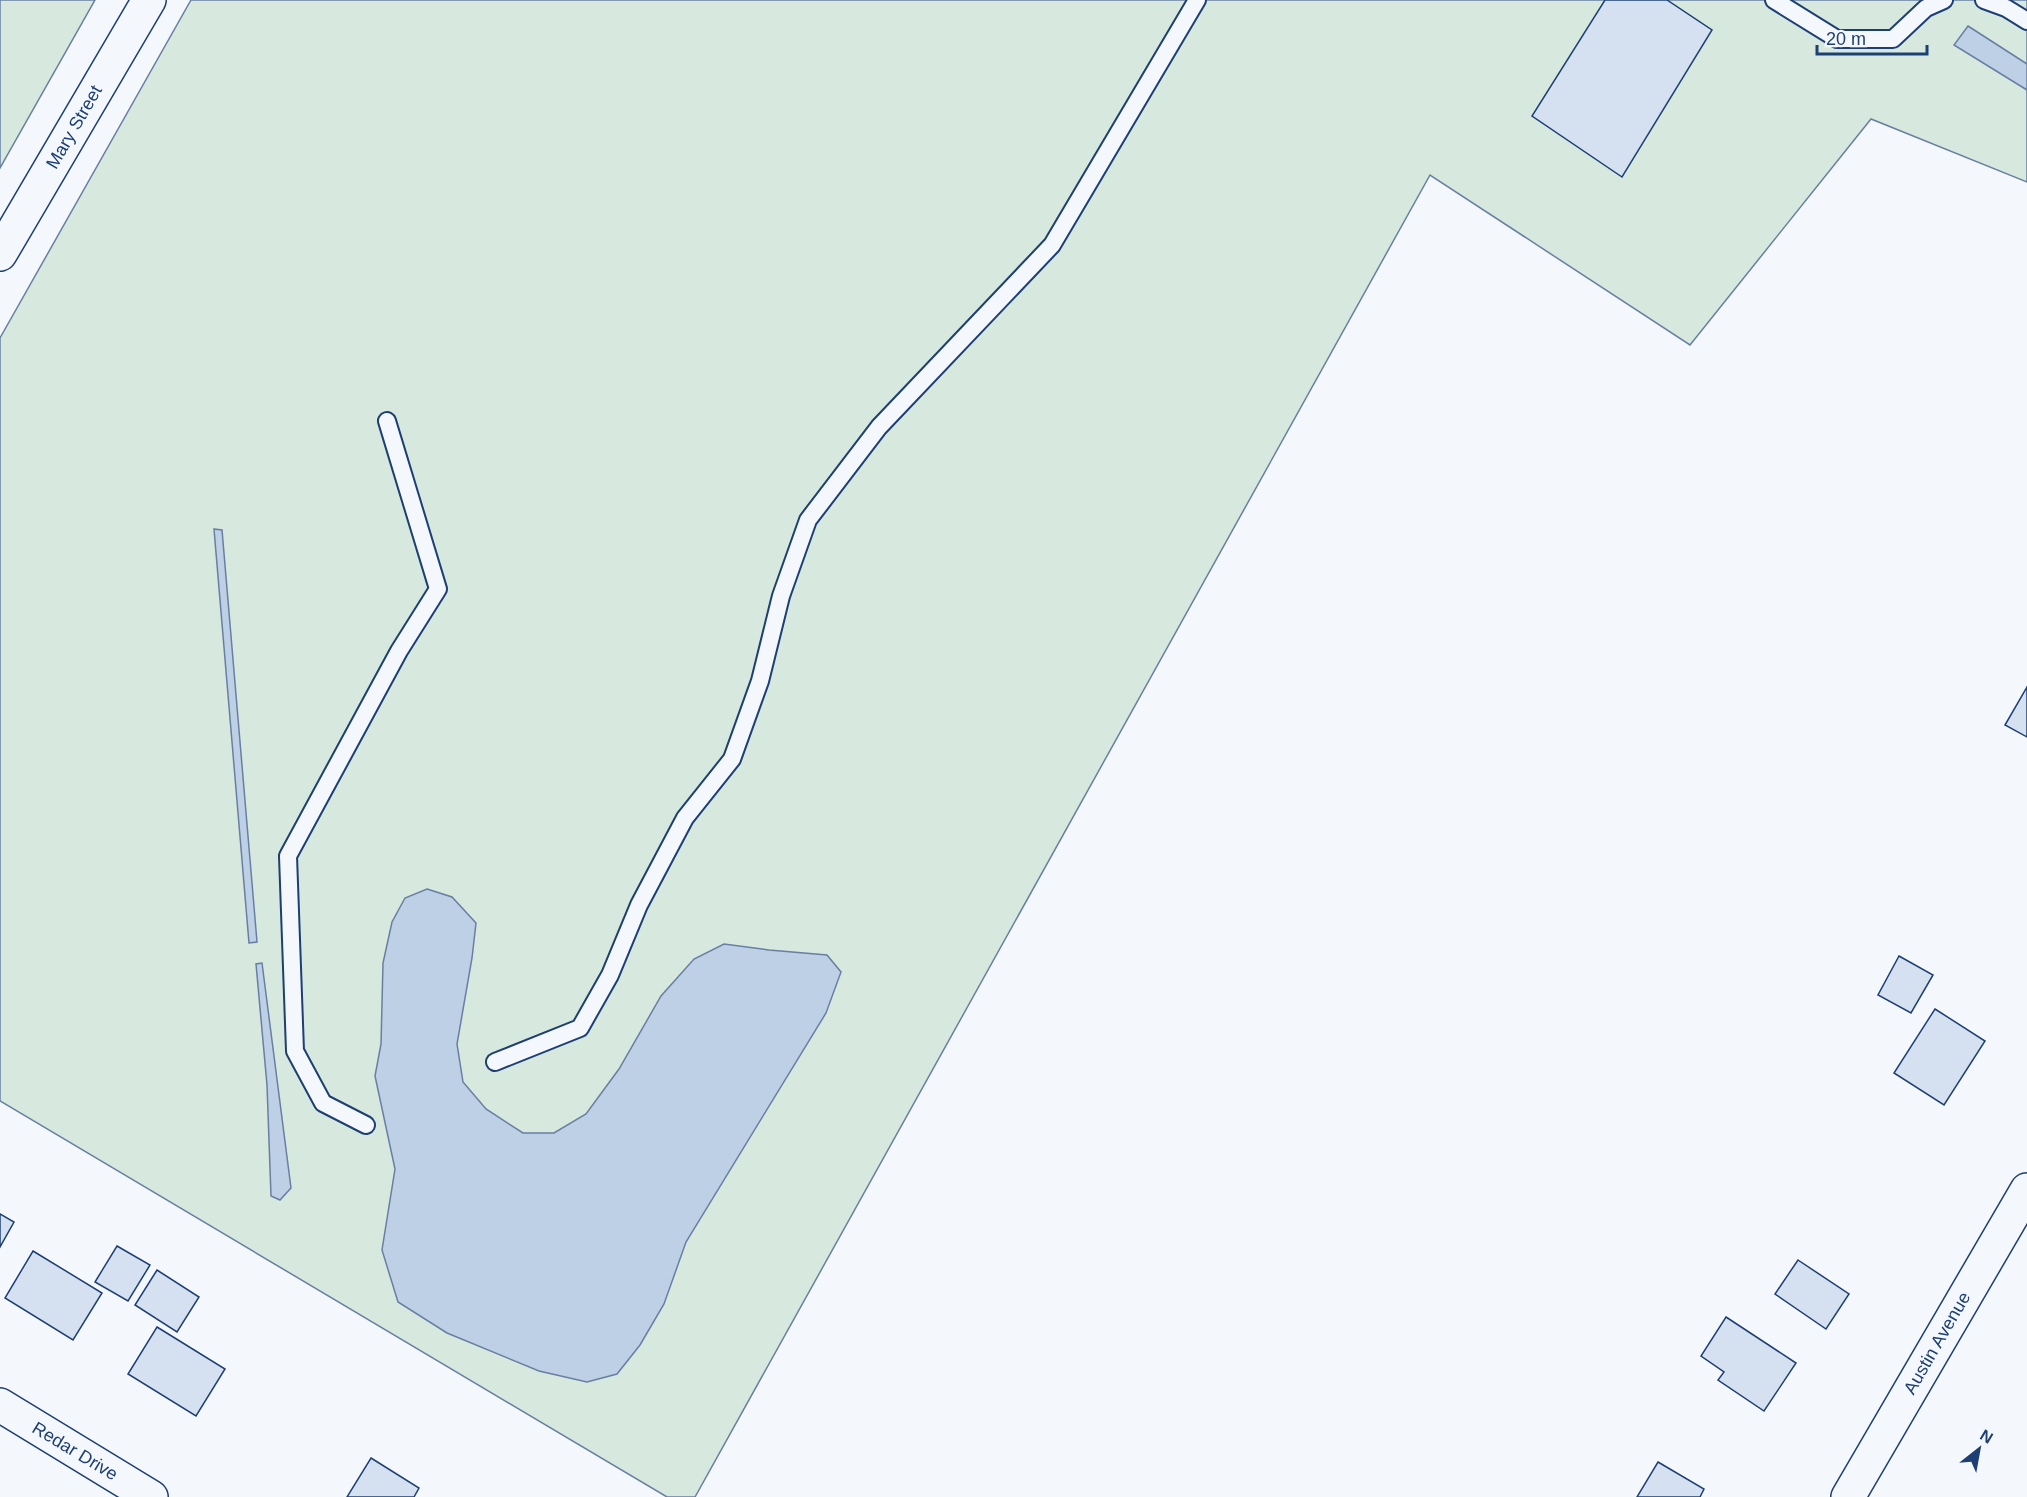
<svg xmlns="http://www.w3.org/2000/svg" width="2027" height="1497" viewBox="0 0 2027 1497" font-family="Arial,sans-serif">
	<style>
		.green { fill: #d7e8df; stroke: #687fa3; stroke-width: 1.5 }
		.water { fill: #bed0e5; stroke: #687fa3; stroke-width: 1.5 }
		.building { fill: #d5e0f0; stroke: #1d3f73; stroke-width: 1.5 }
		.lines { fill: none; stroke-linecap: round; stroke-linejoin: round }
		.lane-casing { stroke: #1d3f73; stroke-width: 20 }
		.street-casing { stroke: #1d3f73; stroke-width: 36 }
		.lane { stroke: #f4f7fb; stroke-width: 16 }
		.street { stroke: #f4f7fb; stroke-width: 33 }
		.labels { text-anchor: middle; stroke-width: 4.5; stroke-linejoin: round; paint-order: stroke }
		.street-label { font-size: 18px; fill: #1d3f73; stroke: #f4f7fb }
	</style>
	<rect width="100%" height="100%" fill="#f4f7fb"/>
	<path class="green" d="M0,0H95L0,168Z
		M191,0H2027V182L1871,119L1690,345L1430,175L695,1497H667L0,1101V338Z"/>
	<path class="water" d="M1968,26L2027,64V90L1954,45Z
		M214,529L222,530L257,942L249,943Z
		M427,889L452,897L476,923L472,958L457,1044L463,1082L486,1109L523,1133H554L586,1114L619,1069L661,996L694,959L724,944L769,950L827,955L841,972L826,1013L686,1242L664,1304L640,1345L617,1374L587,1382L539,1371L447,1333L398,1302L382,1250L395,1169L375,1076L381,1044L383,963L392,922L405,898Z
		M262,963L291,1188L280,1200L271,1196L267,1085L256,964Z"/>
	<path class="building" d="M1605,0H1667L1712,30L1622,177L1532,116Z
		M2027,687V737L2005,725Z
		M1899,956L1933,975L1911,1013L1878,995Z
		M1935,1009L1985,1041L1944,1105L1894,1073Z
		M0,1214L14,1222L0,1247Z
		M117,1246L150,1265L128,1301L95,1282Z
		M33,1251L102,1293L73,1340L5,1298Z
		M1798,1260L1849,1294L1826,1329L1775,1294Z
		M157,1270L199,1297L177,1332L135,1305Z
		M1726,1317L1796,1363L1764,1411L1718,1380L1724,1372L1701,1356Z
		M157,1327L225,1369L196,1416L128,1374Z
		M371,1458L419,1488L414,1497H347Z
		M1658,1462L1704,1489L1700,1497H1637Z"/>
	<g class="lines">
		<g class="lane-casing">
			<path id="lane" d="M1774,0L1837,39H1893L1926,8L1944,0
				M1984,0L2006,8L2027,21
				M495,1062L580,1028L610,975L639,905L685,818L732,759L760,681L781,596L808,520L879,427L1052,245L1197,0
				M366,1125L323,1103L295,1051L288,856L399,651L438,589L387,421"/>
		</g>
		<g class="street-casing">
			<path id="street" d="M0,254L149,0
				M0,1405L151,1497
				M1848,1497L2027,1190"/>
		</g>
		<use href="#lane" class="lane"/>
		<use href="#street" class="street"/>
	</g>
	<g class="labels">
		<g class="street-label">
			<text transform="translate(74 127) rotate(-60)" y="6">Mary Street</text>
			<text transform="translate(1937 1343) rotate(-60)" y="6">Austin Avenue</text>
			<text transform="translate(75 1451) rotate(31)" y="6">Redar Drive</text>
		</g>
	</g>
	<g transform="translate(1979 1449) rotate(31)" stroke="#f4f7fb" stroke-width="4.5" paint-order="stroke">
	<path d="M0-4.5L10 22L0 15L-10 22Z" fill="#1d3f73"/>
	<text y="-9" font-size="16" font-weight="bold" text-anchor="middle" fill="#1d3f73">N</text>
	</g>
	<path d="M1817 45v9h110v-9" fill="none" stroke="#1d3f73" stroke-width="3"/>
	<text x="1826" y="45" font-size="18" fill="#1d3f73" stroke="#f4f7fb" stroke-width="4.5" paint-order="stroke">20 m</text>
</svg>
